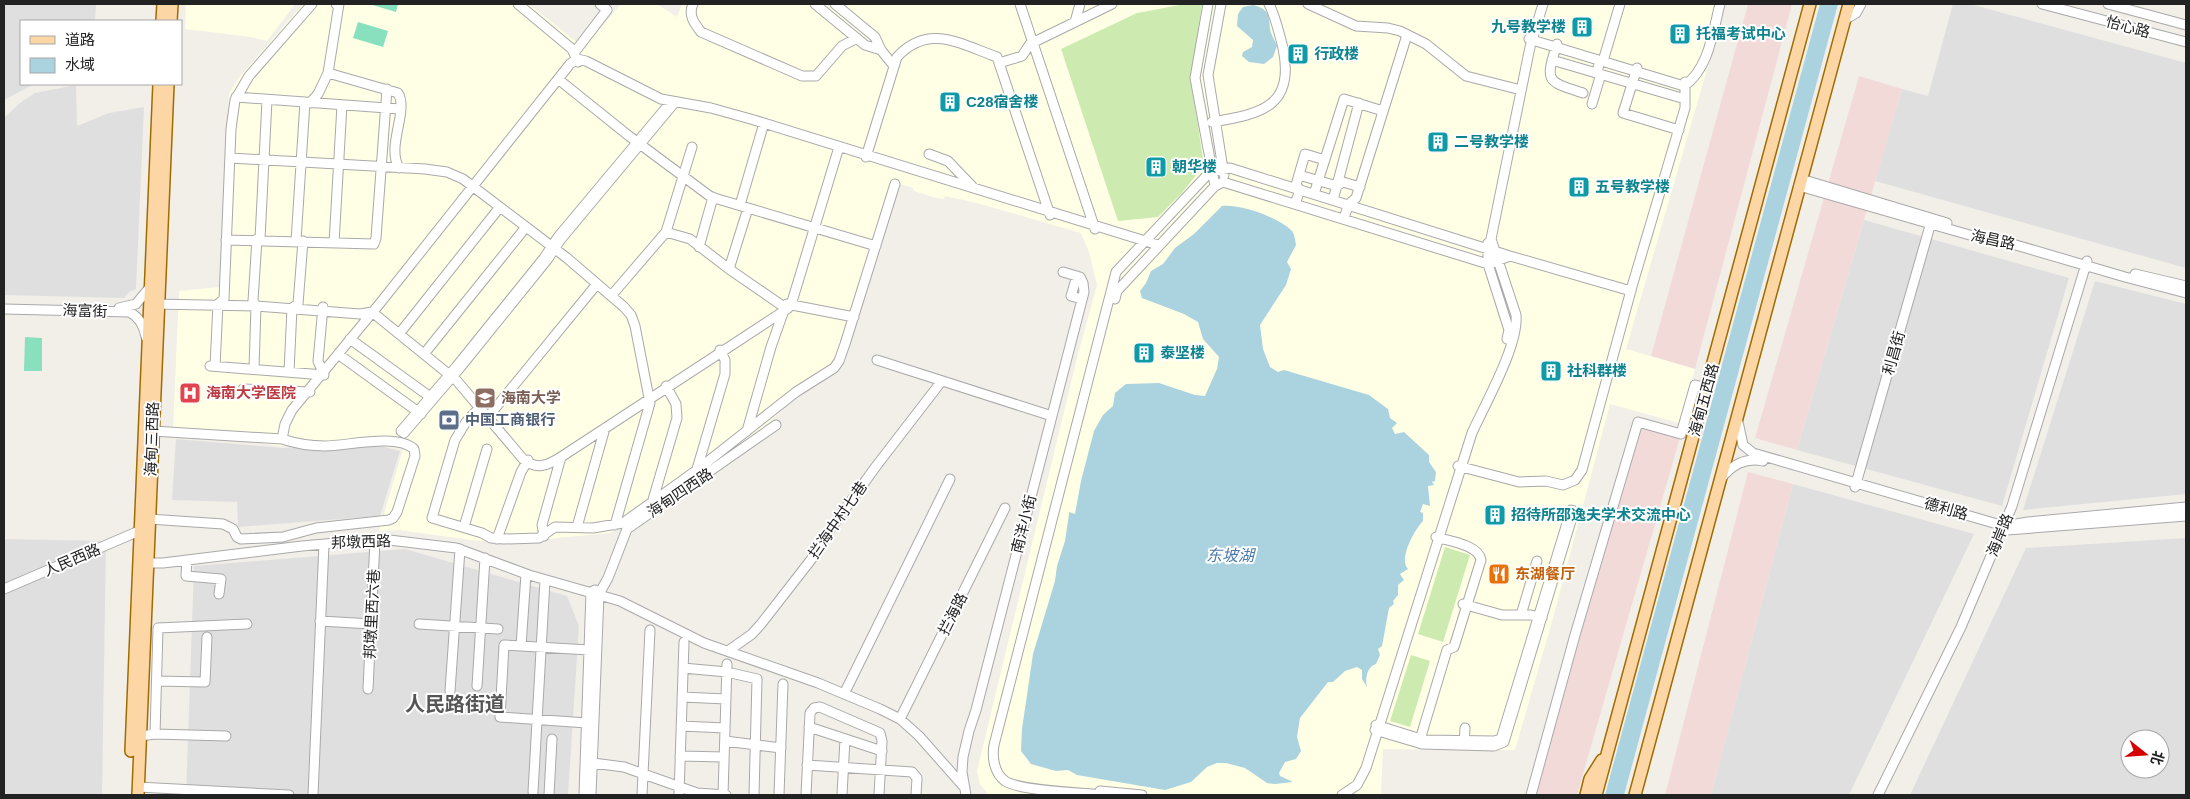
<svg xmlns="http://www.w3.org/2000/svg" width="2190" height="799" viewBox="0 0 2190 799" font-family="Arial,'Noto Sans SC',sans-serif">
	<style>
		.residential { fill: #e0dfdf; fill-rule: evenodd }
		.commercial { fill: #f2dad9 }
		.education { fill: #ffffe5 }
		.grass { fill: #cdebb0 }
		.pitch { fill: #88e0be }
		.water { fill: #aad3df }
		.lines { fill: none; stroke-linecap: round; stroke-linejoin: round }
		.minor-casing { stroke: #a9a9a9; stroke-width: 11 }
		.major-casing { stroke: #a06b00; stroke-width: 14 }
		.minor { stroke: #fff; stroke-width: 9 }
		.major { stroke: #fcd6a4; stroke-width: 11 }
		.labels { text-anchor: middle; stroke-width: 4; stroke-linejoin: round; paint-order: stroke }
		.culture-label { font-size: 15px; font-weight: bold; fill: #0d838f; stroke: #fff; text-anchor: start }
		.street-label { font-size: 15px; fill: #222; stroke: #fff }
		.health-label { font-size: 15px; font-weight: bold; fill: #be3a42; stroke: #fff; text-anchor: start }
		.education-label { font-size: 15px; font-weight: bold; fill: #785e54; stroke: #fff; text-anchor: start }
		.service-label { font-size: 15px; font-weight: bold; fill: #4e5e75; stroke: #fff; text-anchor: start }
		.food-label { font-size: 15px; font-weight: bold; fill: #c56008; stroke: #fff; text-anchor: start }
		.water-label { font-size: 16px; font-style: italic; fill: #4a7aab; stroke: #fff }
		.district-label { font-size: 20px; font-weight: bold; fill: #555; stroke: #fff }
	</style>
	<rect width="100%" height="100%" fill="#f2efe9"/>
	<path class="residential" d="M4,4H96L95,21H21V84H34L4,100Z
		M1953,4H1970L2186,63V268L1875,181L1902,89L1928,96Z
		M76,85L77,126L109,113L144,107L136,289L129,292L124,298L4,295V118L20,103L35,93Z
		M1864,220L2069,278L2002,506L1797,450Z
		M2095,281L2186,304V494L2023,510Z
		M176,439L282,448L377,445L400,451L380,516L238,527L237,502L172,500Z
		M1793,484L1974,534L1849,795H1711Z
		M2186,538V795H1910L2026,548ZM2130,739H2160V769H2130Z
		M4,539L106,541L102,795H4Z
		M405,549L567,596L579,626L568,795H186L194,566Z"/>
	<path class="commercial" d="M1748,4H1792L1695,369L1651,356Z
		M1859,76L1902,89L1797,450L1755,438Z
		M1638,422L1681,434L1577,795H1532Z
		M1748,472L1793,484L1711,795H1665Z"/>
	<path class="education" d="M186,4H295L267,41L251,37L185,29Z
		M303,4H529L584,48L621,4H657L677,17L682,4H1726L1626,349L1695,369L1679,423L1610,404L1553,618L1515,750L1383,749L1381,795H1005L988,794L980,784L977,771L1078,354L1097,285L1089,252L1081,233L977,203L945,196L944,199L936,198L914,191L913,188L897,183L843,359L798,395L761,430L623,527L609,533L516,542L478,541L399,530L379,531L403,449L389,445L281,446L245,441V436L173,429L179,291L220,287L229,94L238,79Z"/>
	<path class="grass" d="M1185,4H1202L1191,80L1204,165L1182,193L1158,217L1118,221L1061,49L1137,13Z
		M1445,547L1470,555L1443,642L1418,634Z
		M1411,655L1430,661L1410,727L1390,721Z"/>
	<path class="pitch" d="M369,4H398L396,12Z
		M358,22L388,31L383,47L353,38Z
		M25,337L42,338V371H24Z"/>
	<path class="water" d="M1820,4H1838L1624,795H1605Z
		M1253,5C1268,9 1269,14 1270,28C1270,33 1275,41 1277,46L1273,57L1264,64L1249,62L1242,56L1243,52L1252,47L1253,40L1237,26L1238,14L1243,7Z
		M1222,206C1241,204 1277,217 1291,230C1295,234 1295,240 1296,245L1287,262L1291,269L1286,285L1260,325L1263,349L1270,367L1278,372L1284,370L1369,395L1388,409L1390,418L1397,423L1392,428L1395,434L1404,432L1429,455V462L1436,472L1435,481L1432,482L1434,485L1428,486L1430,506L1423,504L1420,512L1423,513V521C1415,529 1398,559 1408,569L1400,574L1404,580L1398,585V595L1393,601L1394,604L1389,608L1382,646L1378,649L1380,655L1376,664C1367,667 1365,678 1367,687L1362,679V670L1357,667L1345,671L1333,682H1328L1300,718L1297,737L1301,751L1296,759L1285,762L1279,773L1280,776L1293,782L1275,784L1267,783L1245,768L1226,763H1217L1207,767L1191,782L1165,790L1077,775L1068,770L1056,771L1031,764L1021,751L1022,729L1033,654L1055,581L1057,566L1065,541L1069,514V512L1075,514L1081,481L1094,431L1103,415L1113,406L1115,393L1126,384L1159,383L1195,395L1205,396L1217,369L1219,357L1203,339L1198,322L1184,314L1142,298L1140,291L1146,283L1151,271L1163,264L1175,248L1194,234Z"/>
	<g class="lines">
		<g class="minor-casing">
			<path id="minor" d="M336,4H339L328,73L398,93C409,111 386,146 399,168
				M518,4L572,49L578,62
				M693,4C688,15 694,23 701,32L802,76H816L842,46L857,38
				M815,4L865,45L881,50
				M835,4L875,37L881,50L894,66
				M1020,4L1095,229
				M1208,4L1195,78L1215,186
				M1221,4L1208,75L1224,175
				M1308,4L1356,26L1388,28L1400,31L1426,44L1466,76L1521,90
				M2042,4L2186,42
				M2108,4L2186,25
				M1844,20L1856,13L1861,4
				M1075,22L1080,4
				M1529,39L1684,86C1709,69 1713,31 1720,4
				M1557,44C1545,82 1546,81 1583,93
				M574,53L607,10L600,4
				M1552,60L1685,99
				M999,63L1022,56L1030,44L1112,4
				M1637,68L1623,113L1679,130
				M558,79L629,136L711,197L876,246
				M236,97L400,109
				M671,102L558,237L544,258L456,367L401,431L404,433L459,369L547,260L561,239L675,102
				M310,103L318,94L328,73
				M1592,104L1600,77L1597,73L1599,64L1603,61L1620,4
				M1212,122C1261,114 1295,107 1283,48C1279,33 1276,18 1269,4
				M929,154L948,161L972,186
				M866,157L897,57C929,23 960,44 997,57L1050,215
				M230,158L425,169L447,172L463,179L567,258L624,307L631,315L635,326L650,403L615,525
				M1299,175L1337,186L1343,182L1360,187
				M1801,179L1947,223
				M1799,186L1973,236L1992,238L2125,277L2186,293
				M1314,194L1344,99L1383,111
				M1333,200L1359,103
				M1295,204L1300,190L1296,185L1305,154L1325,160
				M740,205L764,123
				M748,208L729,269L787,309
				M1344,219L1348,205L1356,198L1407,35
				M666,232L692,147
				M260,239L267,100
				M226,240L374,244L376,238L387,89
				M296,241L305,102
				M334,243L342,105
				M1488,243V264L1509,330L1507,339
				M699,247L713,197
				M2135,274L2186,286
				M1077,276L1071,296L1082,299
				M611,296L666,232L690,239L729,269
				M1115,299L1117,291L1215,186L1223,182L1488,264L1510,256
				M154,304L256,306L360,314L372,312L457,381L523,459C536,470 547,466 561,457L787,309L791,305L839,147
				M787,304L854,317
				M323,307L318,361L324,375
				M119,308L136,304L150,287
				M4,309L129,312C140,317 144,326 146,337
				M399,334L500,207
				M350,339L433,399
				M338,354L421,414
				M424,354L526,227
				M877,360L1052,416
				M210,366L324,375
				M215,366L218,304L224,299L231,129L235,100L249,76L312,4
				M254,369L256,306L253,301L257,239
				M289,372L292,308L298,304L303,241
				M243,389L310,392
				M482,405L466,422L455,440L432,518L482,533L491,538L504,539L539,538L555,527L593,528L623,523L697,470L796,392L834,368L839,361L845,344L895,184
				M488,417L597,284
				M1738,422L1743,445L1753,453L2004,526L2028,522L2186,507
				M747,431L771,347L783,313
				M282,439L285,424L292,410L381,302L570,64L577,59L586,61L661,99L711,108L754,120L1158,245
				M1458,466L1519,482L1546,481L1563,485L1575,480L1582,470L1633,283L1685,108V82
				M697,469L725,374V360L720,350
				M1721,479C1731,465 1746,457 1763,461
				M1855,487L1932,219
				M652,503L677,418L676,404L666,386
				M149,519L223,524L233,529L237,537L241,539L283,537L316,528L389,520L393,518L397,512L415,456L414,449C396,433 348,446 325,446C310,446 297,444 282,439L153,431
				M464,527L487,449
				M577,527L605,428
				M2007,530L2186,516
				M544,536L542,525L561,457
				M497,539L521,472L528,460
				M187,560L186,576L221,579L219,594
				M147,563H163L302,546L381,539L456,548L529,575L620,601L704,643L818,683L880,709L900,719L919,736L965,788
				M4,589L139,531
				M1463,604L1502,615H1531L1542,618
				M1521,615L1537,561
				M320,621L372,624
				M419,624L498,629
				M521,646L526,574
				M728,651L752,634L761,624L817,552L829,531L877,465L941,382
				M683,668L727,672L757,679L754,795
				M157,681L205,682L207,637
				M477,686L485,558
				M368,689L375,540
				M450,691L460,549
				M844,694L950,479
				M682,697L726,699
				M900,719L1005,508
				M587,723L500,717L504,645L589,650
				M681,726L725,728
				M809,727L882,751
				M1375,730L1422,744L1494,746L1504,742L1574,511L1571,510L1501,739L1494,741L1424,740L1376,725
				M155,734L226,736
				M140,736L155,734L158,628L247,624
				M725,741L781,748
				M1419,743L1447,650L1454,647L1481,560C1479,545 1449,541 1436,537
				M1464,745L1465,728
				M680,756L724,757
				M593,763L624,767L697,793L726,795
				M807,765L912,772L917,778L916,795
				M138,787L289,795
				M1100,791L1142,795
				M533,792L545,580
				M313,795L324,544
				M549,795L552,739
				M584,795L591,592L595,590
				M591,795L599,594L608,578L627,529L776,425
				M642,795L650,630
				M679,795L684,642
				M723,795L727,664
				M779,795L783,684
				M806,795L810,713L814,708L820,707L880,733L882,741L879,795
				M842,795L845,739
				M966,795L962,772L963,757L969,731L976,710L1084,292L1083,283L1080,277L1063,272
				M1106,795C1084,793 1020,791 1005,781C994,773 992,757 994,745L1116,272L1210,172L1230,168L1510,256L1631,291
				M1342,795L1357,785L1366,768L1472,433C1485,404 1519,345 1516,315L1491,239L1530,47L1543,4
				M1531,795L1575,635L1638,422L1681,434L1695,385L1703,387L1707,379
				M1878,795L1961,627L2012,506L2087,261"/>
		</g>
		<g class="major-casing">
			<path id="major" d="M162,21L163,4
				M171,21L172,4
				M131,751L159,84
				M138,795L168,84
				M1586,795L1590,779L1602,760
				M1596,795L1810,4
				M1635,795L1849,4"/>
		</g>
		<use href="#minor" class="minor"/>
		<use href="#major" class="major"/>
	</g>
	<defs>
		<g id="building-square" transform="scale(1.125)"><rect x="-9" y="-9" width="18" height="18" rx="4" fill="#0f9aa8" stroke="#fff"/><path d="M-4-6H4V6H1V3H-1V6H-4ZM-2.5-4.3h1.7v1.8h-1.7ZM.8-4.3h1.7v1.8H.8ZM-2.5-1h1.7V.8h-1.7ZM.8-1h1.7V.8H.8Z" fill="#fff"/></g>
		<g id="hospital-square" transform="scale(1.125)"><rect x="-9" y="-9" width="18" height="18" rx="4" fill="#e0444e" stroke="#fff"/><path d="M-5-5h3v3.5h4V-5h3V5h-3V1.5h-4V5h-3Z" fill="#fff"/></g>
		<g id="university-square" transform="scale(1.125)"><rect x="-9" y="-9" width="18" height="18" rx="4" fill="#8d6e63" stroke="#fff"/><path d="M0-5L7-2L0 1L-7-2ZM-4 1L0 2.5L4 1V4Q0 6-4 4Z" fill="#fff"/></g>
		<g id="bank-square" transform="scale(1.125)"><rect x="-9" y="-9" width="18" height="18" rx="4" fill="#5c6f8a" stroke="#fff"/><path d="M-6-4H6V4H-6ZM0-2.3a2.3 2.3 0 1 0 0 4.6a2.3 2.3 0 1 0 0-4.6Z" fill="#fff"/></g>
		<g id="restaurant-square" transform="scale(1.125)"><rect x="-9" y="-9" width="18" height="18" rx="4" fill="#e8710a" stroke="#fff"/><path d="M-5-6h1v4h1v-4h1v4h1v-4h1v5L-1.5 .5V6h-2V.5L-5-1ZM5-6V6H3V1.5H1.5Q1.5-4 5-6Z" fill="#fff"/></g>
	</defs>
	<g fill-rule="evenodd">
		<use href="#building-square" x="1582" y="27"/>
		<use href="#building-square" x="1680" y="34"/>
		<use href="#building-square" x="1298" y="54"/>
		<use href="#building-square" x="950" y="102"/>
		<use href="#building-square" x="1438" y="142"/>
		<use href="#building-square" x="1156" y="167"/>
		<use href="#building-square" x="1579" y="187"/>
		<use href="#building-square" x="1144" y="353"/>
		<use href="#building-square" x="1551" y="371"/>
		<use href="#hospital-square" x="190" y="393"/>
		<use href="#university-square" x="485" y="398"/>
		<use href="#bank-square" x="449" y="420"/>
		<use href="#building-square" x="1495" y="515"/>
		<use href="#restaurant-square" x="1499" y="574"/>
	</g>
	<g class="labels">
		<g class="culture-label">
			<text x="1566" y="32" text-anchor="end">九号教学楼</text>
			<text x="1696" y="39">托福考试中心</text>
			<text x="1314" y="59">行政楼</text>
			<text x="966" y="107">C28宿舍楼</text>
			<text x="1454" y="147">二号教学楼</text>
			<text x="1172" y="172">朝华楼</text>
			<text x="1595" y="192">五号教学楼</text>
			<text x="1160" y="358">泰坚楼</text>
			<text x="1567" y="376">社科群楼</text>
			<text x="1511" y="520">招待所邵逸夫学术交流中心</text>
		</g>
		<g class="street-label">
			<text transform="translate(2128 27) rotate(15)" y="5">怡心路</text>
			<text transform="translate(1993 240) rotate(12)" y="5">海昌路</text>
			<text transform="translate(85 311) rotate(2)" y="5">海富街</text>
			<text transform="translate(1894 353) rotate(-74)" y="5">利昌街</text>
			<text transform="translate(1704 400) rotate(-75)" y="5">海甸五西路</text>
			<text transform="translate(152 439) rotate(-88)" y="5">海甸三西路</text>
			<text transform="translate(680 493) rotate(-34)" y="5">海甸四西路</text>
			<text transform="translate(1946 509) rotate(16)" y="5">德利路</text>
			<text transform="translate(838 520) rotate(-55)" y="5">拦海中村七巷</text>
			<text transform="translate(1024 524) rotate(-76)" y="5">南洋小街</text>
			<text transform="translate(2000 535) rotate(-68)" y="5">海岸路</text>
			<text transform="translate(361 542) rotate(-2)" y="5">邦墩西路</text>
			<text transform="translate(72 560) rotate(-23)" y="5">人民西路</text>
			<text transform="translate(372 614) rotate(-87)" y="5">邦墩里西六巷</text>
			<text transform="translate(953 614) rotate(-63)" y="5">拦海路</text>
		</g>
		<g class="health-label">
			<text x="206" y="398">海南大学医院</text>
		</g>
		<g class="education-label">
			<text x="501" y="403">海南大学</text>
		</g>
		<g class="service-label">
			<text x="465" y="425">中国工商银行</text>
		</g>
		<g class="food-label">
			<text x="1515" y="579">东湖餐厅</text>
		</g>
		<g class="water-label">
			<text x="1230" y="561">东坡湖</text>
		</g>
		<g class="district-label">
			<text x="455" y="711">人民路街道</text>
		</g>
	</g>
	<rect width="2190" height="799" fill="none" stroke="#222222" stroke-width="10"/>
	<rect x="20" y="20" width="162" height="65" fill="#ffffff" stroke="#a7a7a7"/>
	<rect x="30" y="36" width="25" height="8" fill="#fcd6a4" stroke="#a7a7a7"/>
	<text x="65" y="45" font-size="15" fill="#222222">道路</text>
	<rect x="30" y="58" width="25" height="15" fill="#aad3df" stroke="#a7a7a7"/>
	<text x="65" y="70" font-size="15" fill="#222222">水域</text>
	<g transform="translate(2145 754) rotate(107)"><circle r="24" fill="#ffffff" stroke="#a7a7a7"/>
	<path d="M0-4L9 19L0 12L-9 19Z" fill="#d40000"/>
	<text y="-8" font-size="14" font-weight="bold" text-anchor="middle" fill="#222222">北</text>
	</g>
</svg>
